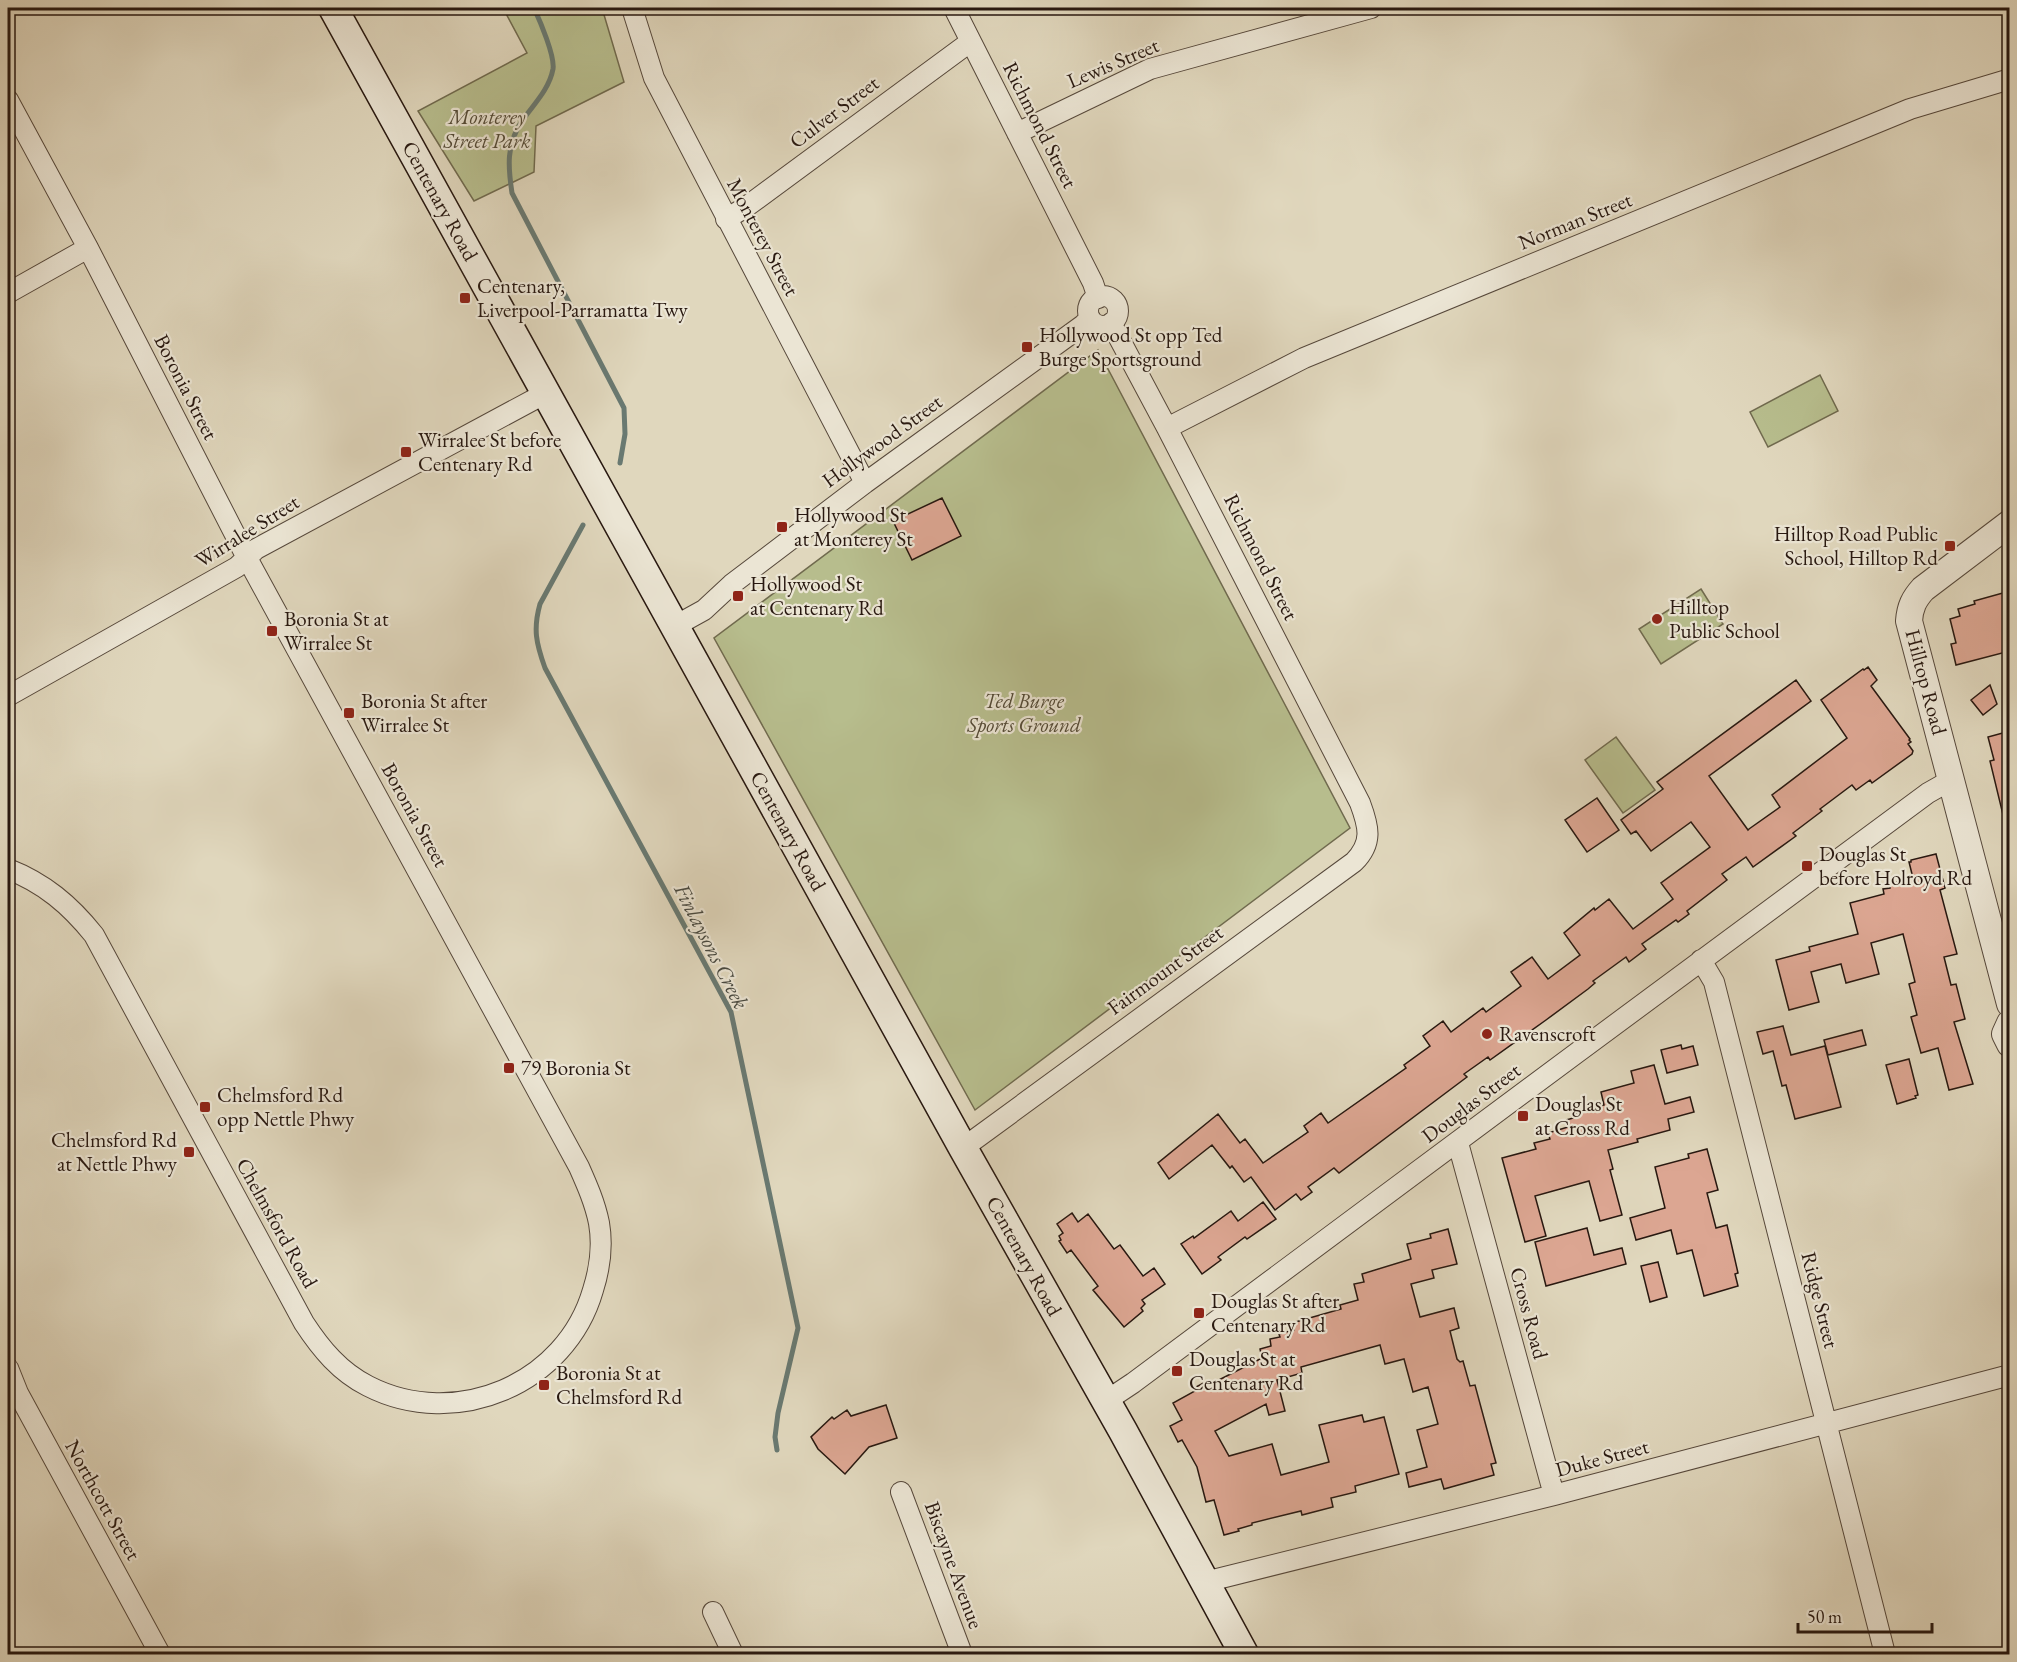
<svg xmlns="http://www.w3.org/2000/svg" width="2017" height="1662" viewBox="0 0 2017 1662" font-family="'EB Garamond',serif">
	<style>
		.green { fill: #b7bd8d; stroke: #706a4e; stroke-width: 1.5 }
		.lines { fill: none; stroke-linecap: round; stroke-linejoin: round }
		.stream { stroke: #697971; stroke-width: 5 }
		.building { fill: #dca692; stroke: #281810; stroke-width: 1.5 }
		.minor-casing { stroke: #56483b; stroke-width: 22 }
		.tertiary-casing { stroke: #56483b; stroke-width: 28 }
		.secondary-casing { stroke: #281810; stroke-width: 31 }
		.minor { stroke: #ebe5d4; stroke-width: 20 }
		.tertiary { stroke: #ebe5d4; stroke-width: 26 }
		.secondary { stroke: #ebe5d4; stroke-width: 28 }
		.poi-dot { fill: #8f2418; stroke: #ebe5d4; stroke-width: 2 }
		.labels { text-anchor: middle; stroke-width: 4.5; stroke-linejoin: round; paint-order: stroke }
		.street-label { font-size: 21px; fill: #281810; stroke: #ebe5d4 }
		.park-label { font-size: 21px; font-style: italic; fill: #534a36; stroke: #ebe5d4 }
		.poi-label { font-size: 21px; fill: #281810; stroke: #ebe5d4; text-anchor: start }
		.water-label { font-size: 22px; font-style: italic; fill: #484940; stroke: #ebe5d4 }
	</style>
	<rect width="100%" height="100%" fill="#e0d7bd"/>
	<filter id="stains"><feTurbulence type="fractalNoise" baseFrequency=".00333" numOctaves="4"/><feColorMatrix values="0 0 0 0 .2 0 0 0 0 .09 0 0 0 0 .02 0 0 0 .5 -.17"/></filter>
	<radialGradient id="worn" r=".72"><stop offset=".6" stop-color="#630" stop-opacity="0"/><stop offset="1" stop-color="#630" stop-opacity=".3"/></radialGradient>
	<path class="green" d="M503,8H602L624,82L536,126L534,172L474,201L418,111L527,53Z
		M1098,350L1350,828L975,1110L714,638Z
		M1820,375L1838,411L1768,447L1750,412Z
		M1701,589L1723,624L1661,664L1639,629Z
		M1616,737L1655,790L1623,813L1585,760Z"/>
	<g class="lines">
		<path class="stream" d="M534,8C540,21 555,56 553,69C549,90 533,105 522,121C506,145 508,167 512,193L624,408L625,434L620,463
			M583,525L540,604C533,629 536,643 545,668L731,1012L798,1328L778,1413L775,1437L777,1450"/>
	</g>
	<path class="building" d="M942,498L961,536L912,560L893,521Z
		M2010,591V651L1956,665L1951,644L1956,643L1950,619L1960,616L1958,609L1975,604L1974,601Z
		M1868,667L1877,680L1871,686L1910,739L1909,740L1911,742L1908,744L1913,751L1912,754L1872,783L1870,780L1856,790L1852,785L1820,809L1822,811L1793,833L1796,836L1753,867L1746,857L1722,874L1727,880L1687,911L1689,914L1678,922L1676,920L1642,944L1646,949L1629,962L1626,957L1593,981L1595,983L1588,989L1546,1020L1490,1060L1488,1057L1464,1074L1467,1077L1339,1173L1334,1168L1308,1187L1312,1192L1301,1200L1296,1194L1275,1210L1251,1177L1244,1182L1232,1166L1230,1168L1212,1145L1169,1179L1158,1163L1218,1114L1240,1143L1245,1139L1263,1163L1308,1132L1304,1126L1321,1113L1328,1123L1406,1068L1404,1065L1430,1046L1423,1036L1443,1021L1451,1032L1483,1008L1486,1012L1521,986L1511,972L1532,957L1548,979L1580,955L1564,933L1594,908L1595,910L1609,899L1633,929L1673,899L1661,883L1710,847L1691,822L1651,851L1636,831L1631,834L1621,820L1663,789L1657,782L1796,680L1811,701L1709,776L1748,830L1749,829L1780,807L1772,795L1847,738L1821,700L1863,669L1864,670Z
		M1990,685L1997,704L1983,715L1971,700Z
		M2010,731V818L2004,819L1990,761L1994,760L1988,737Z
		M1597,798L1619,830L1587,852L1565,820Z
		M1936,854L1945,888L1940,890L1957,954L1944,957L1951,985L1956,984L1965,1019L1954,1022L1973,1084L1949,1090L1938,1048L1921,1053L1911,1017L1917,1015L1909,984L1915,982L1903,934L1871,943L1879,974L1846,983L1841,964L1811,972L1819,1002L1789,1010L1776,960L1810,951L1809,947L1858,934L1850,903L1884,894L1883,889L1890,888V884L1913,878L1909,862H1911V860Z
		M1783,1026L1791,1055L1825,1046L1841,1107L1795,1119L1786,1085L1782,1086L1773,1051L1763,1054L1757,1032Z
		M1862,1030L1866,1045L1828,1055L1824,1040Z
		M1681,1045L1682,1049L1693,1046L1698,1065L1667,1073L1661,1050Z
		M1909,1059L1918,1095L1915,1096L1916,1098L1897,1104L1886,1065Z
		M1654,1065L1665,1104L1690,1097L1694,1112L1668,1119L1670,1130L1637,1139L1638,1142L1608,1150L1613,1169L1610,1170L1622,1215L1600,1221L1589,1181L1535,1196L1546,1236L1525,1242L1502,1158L1536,1149L1534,1143L1550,1139L1548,1133L1568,1127L1566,1120L1577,1117L1576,1113L1604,1105L1601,1092L1634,1083L1631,1071Z
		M1707,1149L1718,1190L1707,1193L1716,1228L1727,1225L1738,1273L1735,1274L1738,1286L1704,1296L1692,1250L1677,1254L1671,1230L1636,1240L1630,1218L1665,1208L1655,1167L1689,1158L1688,1154Z
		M1263,1202L1276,1219L1247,1239L1245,1237L1218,1257L1221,1260L1202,1274L1181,1244L1193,1236L1194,1238L1231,1211L1238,1221Z
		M1072,1213L1078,1222L1088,1214L1114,1249L1120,1245L1143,1276L1154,1268L1165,1284L1142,1300L1145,1304L1141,1308L1143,1311L1124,1327L1093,1290L1098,1286L1071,1250L1067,1253L1059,1241L1061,1240L1059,1236L1063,1233L1057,1224Z
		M1587,1228L1594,1255L1622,1248L1626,1264L1546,1286L1535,1242Z
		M1448,1229L1457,1264L1432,1270L1434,1278L1411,1284L1420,1317L1454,1308L1459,1328L1450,1331L1457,1359L1460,1362L1463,1361L1470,1386L1475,1385L1496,1463L1491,1464L1494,1475L1444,1489L1441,1479L1409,1487L1406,1473L1427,1467L1417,1430L1438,1424L1428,1387L1413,1392L1404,1359L1385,1364L1380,1345L1301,1367L1302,1373L1277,1380L1285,1411L1269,1415L1266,1404L1215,1431L1229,1456L1272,1444L1281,1475L1329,1462L1319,1425L1362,1415L1364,1422L1384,1417L1399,1474L1355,1486L1356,1492L1331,1498L1333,1507L1302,1515L1301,1511L1252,1523V1525L1238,1529L1239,1531L1224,1535L1214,1500L1206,1502L1197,1467L1182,1440L1178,1442L1170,1426L1182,1420L1173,1403L1195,1391L1194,1388L1209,1380L1211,1384L1262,1358L1260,1349L1271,1346L1270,1339L1280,1337L1279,1334L1294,1330L1292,1323L1341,1309L1340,1305L1358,1300L1354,1284L1364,1282L1362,1274L1411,1259L1407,1244L1431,1238L1430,1234Z
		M1658,1262L1667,1297L1650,1302L1641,1266Z
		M886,1405L897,1438L869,1447L845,1474L818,1449L811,1437L832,1417L834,1419L847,1410L851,1416Z"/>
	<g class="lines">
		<g class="minor-casing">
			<path id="minor" d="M632,8L654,78L865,483
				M954,8L1093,283L1098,298
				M8,100L88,248L247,558L579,1167C587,1185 595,1203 599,1223C603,1246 600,1268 593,1290C566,1384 456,1431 368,1386C340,1372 321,1349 304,1323L94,935C70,905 44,883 8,869
				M1017,133L1150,69L1371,8
				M726,219L746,207L970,42
				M8,293L88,248
				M1088 311a15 15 0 1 1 30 0a15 15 0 1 1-30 0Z
				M1167,428L1304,358L1910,109L2010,79
				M675,626L704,610L732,584L865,483L1083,325L1090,318
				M8,696L237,567L256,549L546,393
				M1701,960L1714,982L1885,1654
				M1458,1143L1554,1495
				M963,1148L1354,862C1373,843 1369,827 1360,803L1167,428L1111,323
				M8,1368L18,1393L160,1654
				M1106,1401L1133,1383C1398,1187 1662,988 1928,793L1951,780
				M901,1492L962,1654
				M1205,1582L1554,1495L2010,1375
				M713,1612L733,1654"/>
		</g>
		<g class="tertiary-casing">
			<path id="tertiary" d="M2010,523L1923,589C1914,599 1910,607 1909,621L2010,1004
				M2010,1023L2005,1034L2010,1044"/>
		</g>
		<g class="secondary-casing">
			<path id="secondary" d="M333,8L963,1148L1123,1431L1244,1654"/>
		</g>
		<use href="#minor" class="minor"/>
		<use href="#tertiary" class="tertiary"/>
		<use href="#secondary" class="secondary"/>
	</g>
	<g class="poi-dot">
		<rect x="459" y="292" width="12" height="12" rx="3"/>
		<rect x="1021" y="341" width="12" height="12" rx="3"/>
		<rect x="400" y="446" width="12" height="12" rx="3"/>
		<rect x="776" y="521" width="12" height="12" rx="3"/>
		<rect x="1944" y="540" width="12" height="12" rx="3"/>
		<rect x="732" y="590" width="12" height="12" rx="3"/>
		<circle cx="1657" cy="619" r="6"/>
		<rect x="266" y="625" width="12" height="12" rx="3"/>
		<rect x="343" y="707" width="12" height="12" rx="3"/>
		<rect x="1801" y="860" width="12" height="12" rx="3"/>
		<circle cx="1487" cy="1034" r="6"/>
		<rect x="503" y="1062" width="12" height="12" rx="3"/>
		<rect x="199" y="1101" width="12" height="12" rx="3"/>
		<rect x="1517" y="1110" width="12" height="12" rx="3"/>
		<rect x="183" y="1146" width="12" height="12" rx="3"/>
		<rect x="1193" y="1307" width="12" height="12" rx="3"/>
		<rect x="1171" y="1365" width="12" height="12" rx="3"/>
		<rect x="538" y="1379" width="12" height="12" rx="3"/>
	</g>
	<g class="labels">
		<g class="street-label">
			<text transform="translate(1113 63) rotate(-23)" y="7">Lewis Street</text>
			<text transform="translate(834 112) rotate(-37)" y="7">Culver Street</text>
			<text transform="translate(1040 125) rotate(63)" y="7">Richmond Street</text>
			<text transform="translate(440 201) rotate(61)" y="7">Centenary Road</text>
			<text transform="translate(1575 221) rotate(-22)" y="7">Norman Street</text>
			<text transform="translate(763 237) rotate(62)" y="7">Monterey Street</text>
			<text transform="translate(186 387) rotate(63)" y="7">Boronia Street</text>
			<text transform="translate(882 441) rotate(-36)" y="7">Hollywood Street</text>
			<text transform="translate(247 531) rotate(-32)" y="7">Wirralee Street</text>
			<text transform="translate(1261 557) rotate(63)" y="7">Richmond Street</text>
			<text transform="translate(1926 682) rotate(75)" y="7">Hilltop Road</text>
			<text transform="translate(415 815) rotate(61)" y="7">Boronia Street</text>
			<text transform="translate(788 831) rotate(61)" y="7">Centenary Road</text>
			<text transform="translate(1165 970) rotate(-36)" y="7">Fairmount Street</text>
			<text transform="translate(1471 1103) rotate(-37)" y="7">Douglas Street</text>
			<text transform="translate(277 1223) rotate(61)" y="7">Chelmsford Road</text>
			<text transform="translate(1024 1256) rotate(61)" y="7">Centenary Road</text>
			<text transform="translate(1820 1300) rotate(76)" y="7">Ridge Street</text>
			<text transform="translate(1529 1313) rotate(75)" y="7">Cross Road</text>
			<text transform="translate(1602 1458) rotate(-15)" y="7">Duke Street</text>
			<text transform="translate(103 1500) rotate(61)" y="7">Northcott Street</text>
			<text transform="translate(954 1565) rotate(70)" y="7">Biscayne Avenue</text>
		</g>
		<g class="park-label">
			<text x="487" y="124">Monterey<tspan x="487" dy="24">Street Park</tspan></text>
			<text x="1024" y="708">Ted Burge<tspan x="1024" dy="24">Sports Ground</tspan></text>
		</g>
		<g class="poi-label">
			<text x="477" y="293">Centenary,<tspan x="477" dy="24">Liverpool-Parramatta Twy</tspan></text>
			<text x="1039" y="342">Hollywood St opp Ted<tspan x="1039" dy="24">Burge Sportsground</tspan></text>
			<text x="418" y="447">Wirralee St before<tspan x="418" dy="24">Centenary Rd</tspan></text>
			<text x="794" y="522">Hollywood St<tspan x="794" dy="24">at Monterey St</tspan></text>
			<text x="1938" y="541" text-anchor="end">Hilltop Road Public<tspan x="1938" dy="24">School, Hilltop Rd</tspan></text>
			<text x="750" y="591">Hollywood St<tspan x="750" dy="24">at Centenary Rd</tspan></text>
			<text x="1669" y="614">Hilltop<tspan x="1669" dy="24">Public School</tspan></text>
			<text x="284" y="626">Boronia St at<tspan x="284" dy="24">Wirralee St</tspan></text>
			<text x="361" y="708">Boronia St after<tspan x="361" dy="24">Wirralee St</tspan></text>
			<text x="1819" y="861">Douglas St<tspan x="1819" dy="24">before Holroyd Rd</tspan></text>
			<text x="1499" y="1041">Ravenscroft</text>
			<text x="521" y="1075">79 Boronia St</text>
			<text x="217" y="1102">Chelmsford Rd<tspan x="217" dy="24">opp Nettle Phwy</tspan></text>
			<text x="1535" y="1111">Douglas St<tspan x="1535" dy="24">at Cross Rd</tspan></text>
			<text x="177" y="1147" text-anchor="end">Chelmsford Rd<tspan x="177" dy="24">at Nettle Phwy</tspan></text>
			<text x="1211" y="1308">Douglas St after<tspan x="1211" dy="24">Centenary Rd</tspan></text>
			<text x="1189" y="1366">Douglas St at<tspan x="1189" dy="24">Centenary Rd</tspan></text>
			<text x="556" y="1380">Boronia St at<tspan x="556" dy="24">Chelmsford Rd</tspan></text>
		</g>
		<g class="water-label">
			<text transform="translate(712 946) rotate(63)" y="8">Finlaysons Creek</text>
		</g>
	</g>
	<rect width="2017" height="1662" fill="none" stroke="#e0d7bd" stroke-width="30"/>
	<rect x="9" y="9" width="1999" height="1644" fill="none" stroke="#281810" stroke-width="3"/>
	<rect x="15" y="15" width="1987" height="1632" fill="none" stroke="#281810" stroke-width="1.5"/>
	<path d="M1798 1623v9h134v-9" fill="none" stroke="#281810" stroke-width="3"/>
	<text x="1807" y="1623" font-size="18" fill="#281810" stroke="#ebe5d4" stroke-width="4.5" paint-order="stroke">50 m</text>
	<rect width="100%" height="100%" filter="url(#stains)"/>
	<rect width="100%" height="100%" fill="url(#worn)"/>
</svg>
